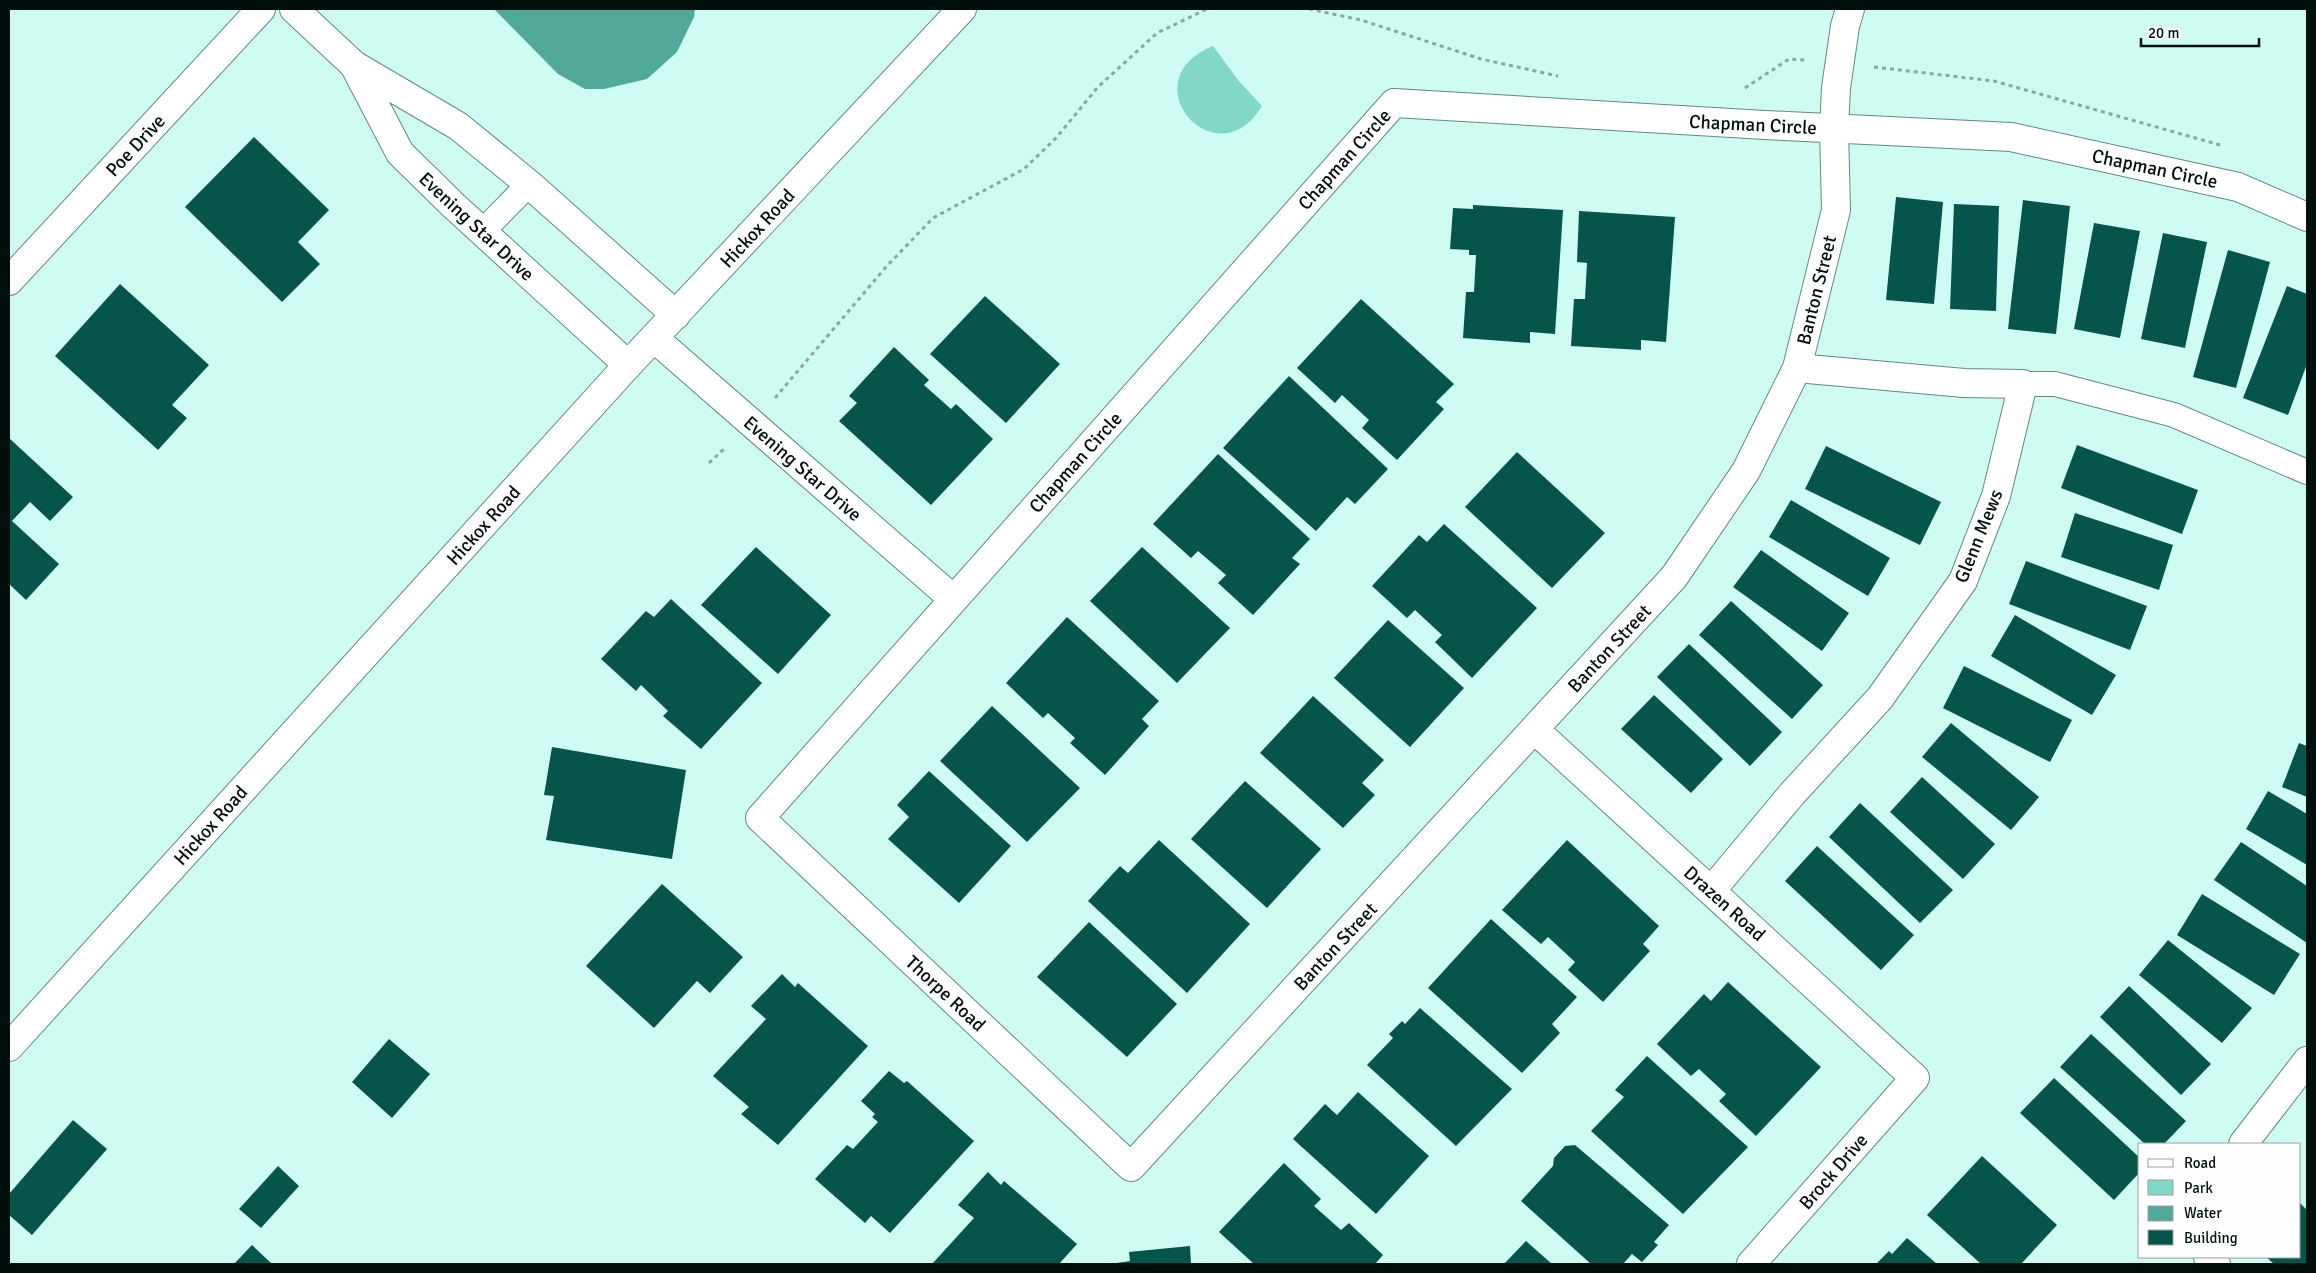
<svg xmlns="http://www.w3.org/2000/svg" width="2316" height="1273" viewBox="0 0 2316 1273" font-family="Signika,sans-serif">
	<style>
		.green { fill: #82d8c7 }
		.water { fill: #51aa99 }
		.building { fill: #06554a }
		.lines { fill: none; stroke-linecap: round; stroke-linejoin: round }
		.service-casing { stroke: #618b82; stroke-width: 26 }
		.minor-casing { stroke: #618b82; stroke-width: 30 }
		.tertiary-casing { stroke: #618b82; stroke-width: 30 }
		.path { stroke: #87a9a1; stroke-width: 3; stroke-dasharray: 4 4; stroke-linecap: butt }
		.service { stroke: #fff; stroke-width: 24 }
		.minor { stroke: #fff; stroke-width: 28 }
		.tertiary { stroke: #fff; stroke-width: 28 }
		.labels { text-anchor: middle; stroke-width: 5; stroke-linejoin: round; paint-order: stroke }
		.street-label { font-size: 19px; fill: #02100d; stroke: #fefefe }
	</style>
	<rect width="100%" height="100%" fill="#cffcf2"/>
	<path class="green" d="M1213,46L1238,80L1262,106C1216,182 1128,80 1213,46Z"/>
	<path class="water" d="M494,9H695L694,17L677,52L647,79L604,89H585L558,74Z"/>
	<path class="building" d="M254,137L329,210L298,242L320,264L282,302L185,207Z
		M1896,197L1943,202L1934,304L1886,300Z
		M2023,200L2070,206L2056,334L2008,329Z
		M1954,204L1999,206L1996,311L1950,309Z
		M1473,205L1563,210L1555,334L1530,332V343L1463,338L1466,292H1474L1476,255H1469V250L1450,249L1453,208L1473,209Z
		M1579,211L1675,217L1666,342L1641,340V350L1571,346L1574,299H1585L1587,263L1577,262Z
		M2094,223L2140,231L2120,338L2074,329Z
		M2163,233L2207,242L2185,348L2141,339Z
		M2228,250L2270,262L2236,388L2193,377Z
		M120,284L209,365L172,405L187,418L158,450L55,356Z
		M2287,286L2307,294V364L2288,415L2243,398Z
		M985,296L1060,364L1006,423L930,354Z
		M1361,299L1454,384L1436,402L1444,409L1397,460L1362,428L1369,420L1342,395L1335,403L1297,368Z
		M894,347L929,380L924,385L951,409L956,404L993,439L931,505L839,421L857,403L849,396Z
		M1289,376L1388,469L1355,504L1347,497L1316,531L1223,448Z
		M9,438L73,497L50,521L30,502L12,521L59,564L26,600L9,584Z
		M2077,445L2198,490L2182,534L2061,488Z
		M1826,446L1941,502L1920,545L1805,489Z
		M1517,452L1605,533L1552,588L1465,507Z
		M1218,454L1310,539L1292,558L1300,564L1253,615L1218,583L1226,575L1198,551L1191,558L1153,524Z
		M1791,500L1890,558L1868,596L1769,537Z
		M2075,513L2173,545L2159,590L2061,557Z
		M1444,524L1537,608L1472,678L1435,642L1442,635L1415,610L1407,618L1372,586L1419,535L1427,542Z
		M756,547L831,615L778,674L701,605Z
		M1142,547L1230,628L1177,683L1090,601Z
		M1761,550L1849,613L1822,651L1733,587Z
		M2026,561L2147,606L2130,650L2009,604Z
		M671,599L762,683L701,749L663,716L668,711L641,685L636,691L601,659L646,611L654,617Z
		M1731,601L1823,685L1792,719L1699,635Z
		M2015,615L2116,675L2092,715L1991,656Z
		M1067,617L1159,701L1142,719L1149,726L1105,775L1070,743L1075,738L1048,713L1043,718L1006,683Z
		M1388,620L1464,688L1410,747L1334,678Z
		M1689,644L1782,732L1750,766L1657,677Z
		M1964,666L2072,720L2050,762L1943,708Z
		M1654,695L1723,759L1691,793L1621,729Z
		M1313,696L1384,760L1362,783L1375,795L1343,828L1260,753Z
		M992,706L1080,788L1027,842L940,761Z
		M1951,723L2039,797L2011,830L1922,757Z
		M2299,743L2307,746V797L2282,787Z
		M552,747L686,770L672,859L546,840L554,796L544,795Z
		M929,771L1011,846L959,903L888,839L909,817L897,805Z
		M1922,777L1995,844L1963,879L1890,812Z
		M1245,781L1321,849L1267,908L1191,839Z
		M2268,791L2307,814V865L2246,829Z
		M1860,803L1953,890L1920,923L1829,837Z
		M1159,840L1250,924L1187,993L1088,901L1120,866L1128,873Z
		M1567,840L1659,926L1643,944L1650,951L1603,1002L1568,970L1575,962L1548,937L1541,944L1502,910Z
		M2241,842L2307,886V943L2214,880Z
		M1817,846L1914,935L1881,970L1785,881Z
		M662,884L743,957L710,993L697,981L654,1028L586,966Z
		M2202,894L2300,954L2274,995L2177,935Z
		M1491,919L1577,997L1552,1024L1560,1033L1522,1073L1428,988Z
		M1089,922L1177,1004L1127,1057L1037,977Z
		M2168,940L2252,1008L2222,1043L2139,975Z
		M782,974L795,987L798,983L868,1046L778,1145L741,1114L749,1107L713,1076L766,1019L751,1006Z
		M1728,982L1821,1067L1756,1136L1719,1101L1726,1094L1699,1069L1691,1076L1657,1044L1704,994L1711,1001Z
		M2129,986L2211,1064L2181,1095L2100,1017Z
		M1420,1008L1512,1089L1456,1146L1367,1065L1393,1038L1389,1034L1402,1021L1405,1024Z
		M2091,1034L2186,1121L2164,1144H2145L2060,1067Z
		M389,1039L430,1074L392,1118L352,1082Z
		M1647,1056L1748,1147L1683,1214L1591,1131L1624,1097L1615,1090Z
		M889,1071L904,1083L907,1081L974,1141L890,1233L871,1216L865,1223L815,1179L847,1145L853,1149L878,1122L872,1117L875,1114L861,1101Z
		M2054,1078L2140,1158V1172L2114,1200L2020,1113Z
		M1358,1092L1429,1156L1376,1214L1293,1139L1325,1104L1337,1115Z
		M73,1120L107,1149L32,1235L9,1215V1194Z
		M1575,1145L1669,1225L1654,1242L1658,1245L1642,1262L1632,1254L1623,1264H1591L1521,1201L1553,1166L1554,1158L1565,1146Z
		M1982,1156L2057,1225L2021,1264H1981L1927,1215Z
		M1284,1163L1321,1199L1314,1206L1341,1230L1349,1223L1383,1255L1375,1264H1254L1219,1232Z
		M278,1166L299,1186L261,1228L239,1209Z
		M988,1172L1001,1185L1004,1181L1077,1244L1059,1264H932L974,1218L958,1205Z
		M2300,1203L2307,1210V1264H2274L2266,1257H2300Z
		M1907,1238L1937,1264H1876L1889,1251L1892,1254Z
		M1526,1241L1552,1264H1504Z
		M252,1245L272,1264H234Z
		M1190,1246L1191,1264H1110L1130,1261L1129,1252Z"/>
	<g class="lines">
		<g class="service-casing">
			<path id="service" d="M483,231L529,184
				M2023,384H2055L2174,415L2307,472"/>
		</g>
		<g class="minor-casing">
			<path id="minor" d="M294,9L354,65L458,126L529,184L676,315
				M1850,9L1845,26L1836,88L1834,129L1836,210L1797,368L1746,471L1674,577L1131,1167L760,818L1394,103L1765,125L2011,137L2238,187L2307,217
				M354,65L400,153L453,205L628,365
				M9,281L261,9
				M654,338L952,598
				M1534,729L1915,1078L1751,1264
				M1711,891L1792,794L1880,698L1963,581L1996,496L2023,384L1964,383L1797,368
				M2243,1144L2307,1061
				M2208,1257L2216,1264"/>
		</g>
		<g class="tertiary-casing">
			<path id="tertiary" d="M9,1047L628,365L962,9"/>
		</g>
		<path class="path" d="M1309,9L1361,20L1481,59L1558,76
			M1874,67L1994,81L2220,145
			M1745,88L1789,59L1805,60
			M775,398L886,267L933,218L1024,169L1056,138L1098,87L1157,33L1207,9
			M709,463L726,447"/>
		<use href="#service" class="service"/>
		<use href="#minor" class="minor"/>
		<use href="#tertiary" class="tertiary"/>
	</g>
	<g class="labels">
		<g class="street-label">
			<text transform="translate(1753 124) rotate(3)" y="7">Chapman Circle</text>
			<text transform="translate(135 145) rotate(-47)" y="7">Poe Drive</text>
			<text transform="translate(1344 159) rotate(-48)" y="7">Chapman Circle</text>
			<text transform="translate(2155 168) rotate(12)" y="7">Chapman Circle</text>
			<text transform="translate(477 226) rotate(43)" y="7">Evening Star Drive</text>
			<text transform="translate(757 228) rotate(-47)" y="7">Hickox Road</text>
			<text transform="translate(1816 290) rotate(-76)" y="7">Banton Street</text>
			<text transform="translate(1075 462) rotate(-48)" y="7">Chapman Circle</text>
			<text transform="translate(803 468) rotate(41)" y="7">Evening Star Drive</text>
			<text transform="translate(483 525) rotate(-48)" y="7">Hickox Road</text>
			<text transform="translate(1978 536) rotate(-68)" y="7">Glenn Mews</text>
			<text transform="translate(1609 648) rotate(-47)" y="7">Banton Street</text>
			<text transform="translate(210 825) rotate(-48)" y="7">Hickox Road</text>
			<text transform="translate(1725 903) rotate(42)" y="7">Drazen Road</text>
			<text transform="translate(1335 946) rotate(-47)" y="7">Banton Street</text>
			<text transform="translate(946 993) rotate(43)" y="7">Thorpe Road</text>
			<text transform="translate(1833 1171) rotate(-49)" y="7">Brock Drive</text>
		</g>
	</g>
	<rect width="2316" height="1273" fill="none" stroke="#02100d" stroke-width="20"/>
	<rect x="2138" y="1143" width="162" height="115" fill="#fefefe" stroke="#999f9e"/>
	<rect x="2148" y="1159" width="25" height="8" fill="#ffffff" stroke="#999f9e"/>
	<text x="2184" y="1168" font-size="15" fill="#02100d">Road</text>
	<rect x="2148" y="1180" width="25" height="15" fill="#82d8c7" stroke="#999f9e"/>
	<text x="2184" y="1193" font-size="15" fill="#02100d">Park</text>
	<rect x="2148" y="1206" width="25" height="15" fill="#51aa99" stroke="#999f9e"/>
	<text x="2184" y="1218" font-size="15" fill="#02100d">Water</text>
	<rect x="2148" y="1230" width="25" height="15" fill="#06554a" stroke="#999f9e"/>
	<text x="2184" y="1243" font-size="15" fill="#02100d">Building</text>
	<path d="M2141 38v8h118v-8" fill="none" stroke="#02100d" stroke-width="2.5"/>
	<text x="2148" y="38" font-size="15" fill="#02100d" stroke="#fefefe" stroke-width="4" paint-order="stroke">20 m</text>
</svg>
